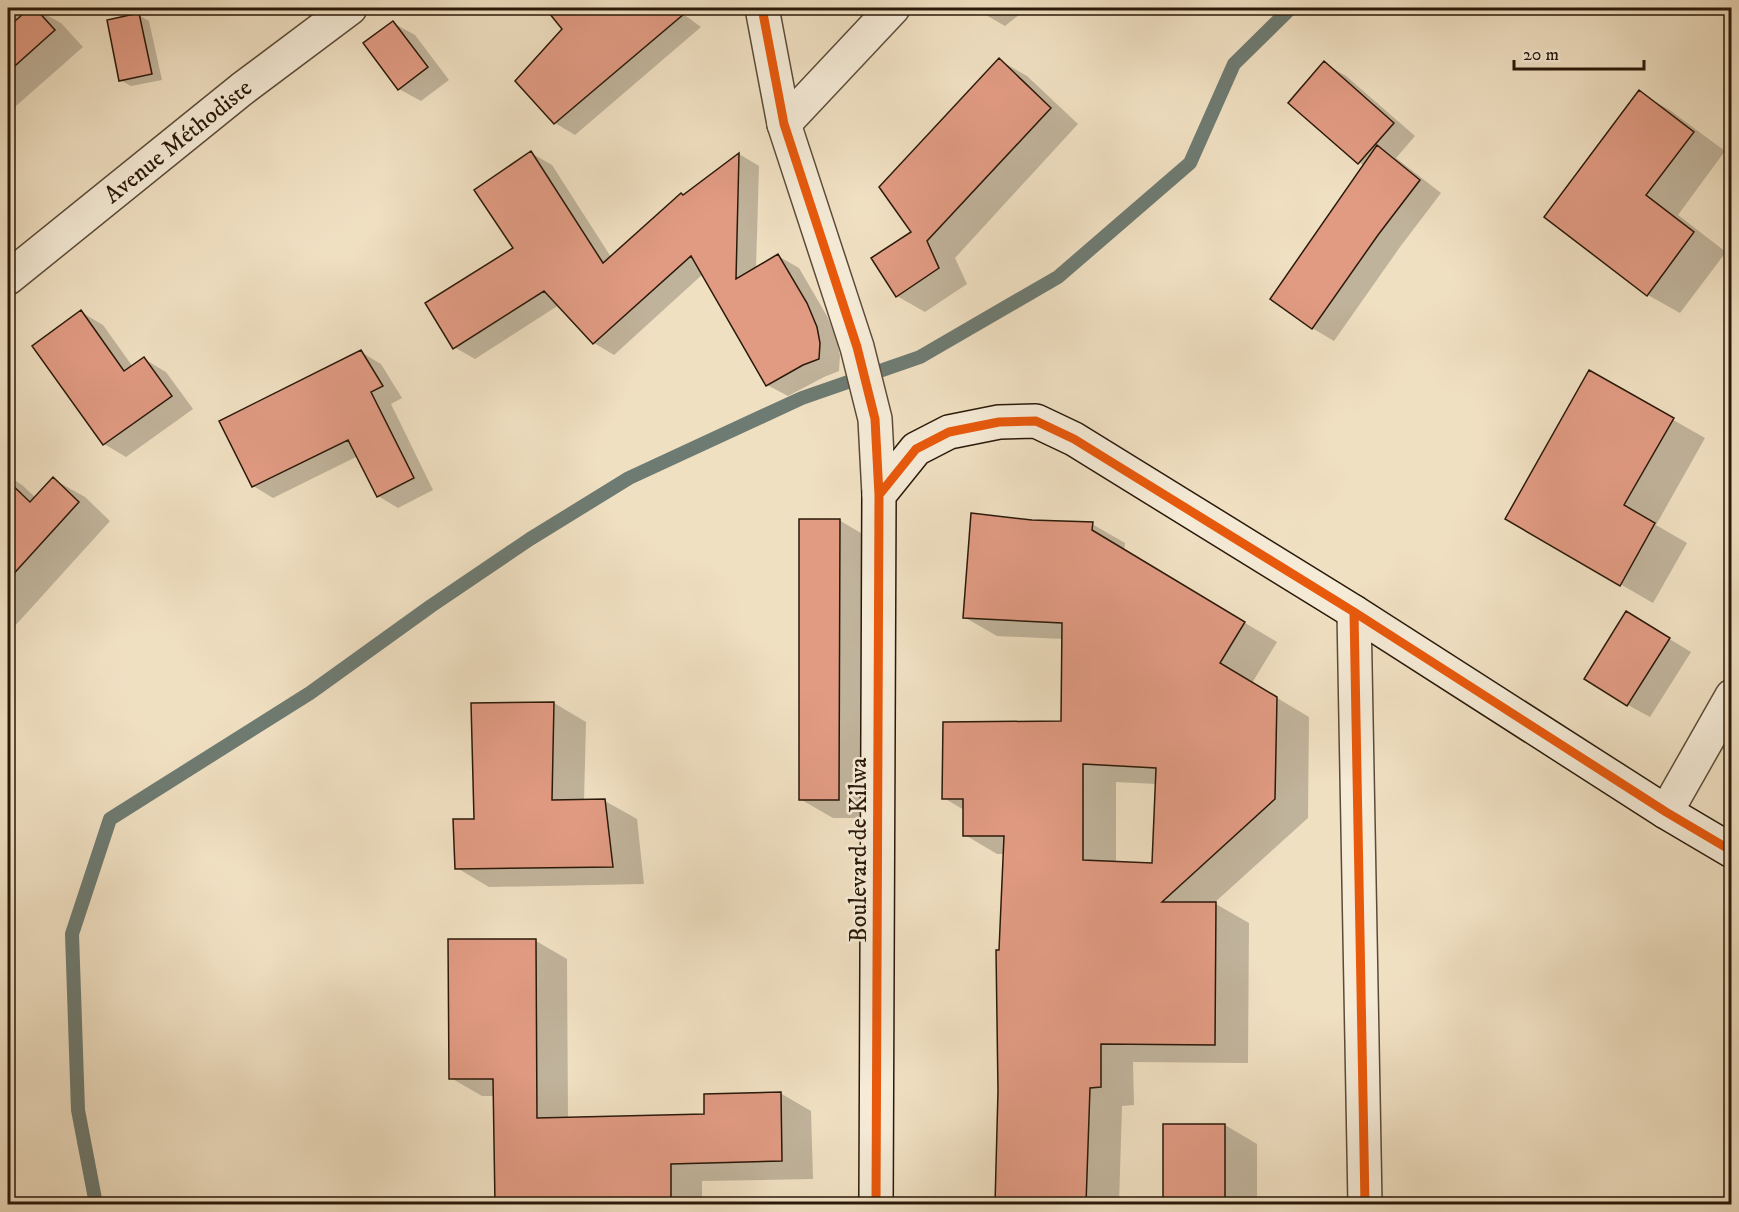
<svg xmlns="http://www.w3.org/2000/svg" width="1739" height="1212" viewBox="0 0 1739 1212" font-family="'IM FELL DW Pica',serif">
	<style>
		.shadow { fill: #0003; fill-rule: evenodd }
		.lines { fill: none; stroke-linecap: round; stroke-linejoin: round }
		.stream { stroke: #6e7b72; stroke-width: 14 }
		.building { fill: #e19b83; stroke: #2a1909; stroke-width: 1.5; fill-rule: evenodd }
		.street-casing { stroke: #5c4b37; stroke-width: 36 }
		.secondary-casing { stroke: #2a1909; stroke-width: 36 }
		.street { stroke: #f5ebd7; stroke-width: 33 }
		.secondary { stroke: #f5ebd7; stroke-width: 33 }
		.cycleway-casing { stroke: #f5ebd7; stroke-width: 13 }
		.cycleway { stroke: #e8590c; stroke-width: 9 }
		.labels { text-anchor: middle; stroke-width: 5; stroke-linejoin: round; paint-order: stroke }
		.street-label { font-size: 24px; fill: #2a1909; stroke: #f5ebd7 }
	</style>
	<rect width="100%" height="100%" fill="#f0e0c2"/>
	<filter id="stains"><feTurbulence type="fractalNoise" baseFrequency=".00333" numOctaves="4"/><feColorMatrix values="0 0 0 0 .2 0 0 0 0 .09 0 0 0 0 .02 0 0 0 .5 -.17"/></filter>
	<radialGradient id="worn" r=".72"><stop offset=".6" stop-color="#630" stop-opacity="0"/><stop offset="1" stop-color="#630" stop-opacity=".3"/></radialGradient>
	<path class="shadow" d="M8,8H26L29,10L34,8L61,23L83,47L8,113Z
		M151,8H165L159,12Z
		M558,8H675L701,27L575,135L555,123L517,81L564,29L552,15Z
		M980,8H1028L1005,26L986,15Z
		M139,15L149,21L162,80L131,86L120,80Z
		M393,23L415,35L449,80L421,101L399,89Z
		M999,60L1027,76L1078,124L955,258L967,284L925,312L897,296L913,232Z
		M1324,63L1346,76L1415,136L1396,158L1441,193L1400,247L1334,341L1312,328L1364,166L1290,103Z
		M1639,92L1671,111L1725,151L1678,215L1726,252L1680,313L1648,295Z
		M531,153L552,165L611,257L684,196L739,154L759,166L756,269L778,256L799,268L827,316L837,340L840,356L839,371L824,377L788,396L767,385L703,274L614,355L594,343L559,305L475,359L454,347L515,248Z
		M81,312L103,325L133,367L144,359L166,372L193,409L126,457L104,444Z
		M361,352L381,364L402,398L391,404L433,490L398,508L378,496L358,456L273,498L253,486Z
		M1589,372L1705,438L1656,525L1687,543L1653,603L1507,519Z
		M8,476L22,485L36,498L53,479L85,497L110,521L14,627L8,623Z
		M839,520L871,539V818H833L800,799Z
		M1032,522L1092,524L1125,543L1124,551L1277,642L1252,683L1309,717L1308,818L1214,903L1249,923L1248,1063L1133,1062L1134,1105L1122,1106L1119,1204H996L1001,951L1005,854H997L965,835L964,810L944,798L1062,723L1063,639L997,636L964,617ZM1116,782L1157,784L1153,864L1116,863Z
		M1648,626L1691,652L1650,717L1628,705Z
		M554,703L586,722L584,801H605L637,819L644,884L489,887L457,868L475,820L473,704Z
		M536,941L567,959L568,1118L706,1116L780,1093L811,1111L813,1179L702,1181V1204H496L495,1096H482L451,1078Z
		M1225,1125L1257,1144V1204H1164V1126Z"/>
	<g class="lines">
		<path class="stream" d="M96,1204L78,1110L72,934L110,819L310,693L431,606L530,539L629,478L802,398L920,357L1058,277L1190,163L1234,64L1291,8"/>
	</g>
	<path class="building" d="M30,8H35L55,30L8,72V27Z
		M545,8H691L554,124L515,81L562,29Z
		M139,13L152,74L119,81L107,20Z
		M393,21L428,67L398,90L363,43Z
		M999,58L1051,108L927,241L939,268L896,297L871,258L911,232L879,187Z
		M1324,61L1394,123L1358,164L1288,103Z
		M1639,90L1694,132L1646,195L1694,232L1647,296L1544,217Z
		M1377,145L1420,180L1378,235L1312,329L1270,299Z
		M531,151L603,263L681,193L683,195L739,153L736,279L778,254L807,303L817,327L820,343L819,359L803,365L766,386L691,256L593,344L544,291L453,349L425,303L513,248L474,190Z
		M81,310L124,371L144,357L172,396L103,445L32,346Z
		M361,350L383,386L371,392L414,478L377,497L348,440L252,487L219,421Z
		M1589,370L1674,418L1624,505L1655,523L1620,586L1505,519Z
		M53,477L79,502L8,580V481L30,502Z
		M971,513L1032,520L1093,522L1092,530L1245,622L1220,663L1277,697L1275,799L1162,902H1216L1215,1045L1101,1044V1087L1090,1088L1086,1204H995L998,1091L996,950H999L1004,836H963V799H942L943,722L1061,721L1062,623L963,618ZM1083,764L1156,768L1152,863L1083,860Z
		M799,519H840L839,800H799Z
		M1626,611L1670,638L1627,706L1584,679Z
		M554,702L552,800L605,799L613,867L455,869L453,819H474L471,703Z
		M448,939H536L537,1118L704,1114V1094L781,1092L782,1161L671,1164V1204H495L493,1079H449Z
		M1163,1124H1225V1204H1163Z"/>
	<g class="lines">
		<g class="street-casing">
			<g id="street">
				<path d="M762,8L784,124L857,347L875,419L879,495"/>
				<path d="M784,124L893,8"/>
				<path id="s1" d="M8,278L242,89L350,8"/>
				<path d="M1354,612L1365,1204"/>
				<path d="M1666,812L1732,696"/>
			</g>
		</g>
		<g class="secondary-casing">
			<path id="secondary" d="M876,1204L879,495L916,449L949,432L999,422L1036,421L1074,439L1354,612L1666,812L1732,851"/>
		</g>
		<use href="#street" class="street"/>
		<use href="#secondary" class="secondary"/>
		<g class="cycleway-casing">
			<path id="cycleway" d="M762,8L784,124L857,347L875,419L879,495L876,1204
				M879,495L916,449L949,432L999,422L1036,421L1074,439L1354,612L1666,812L1732,851
				M1354,612L1365,1204"/>
		</g>
		<use href="#cycleway" class="cycleway"/>
	</g>
	<g class="labels">
		<g class="street-label">
			<text dy="8" stroke="none"><textPath href="#s1" startOffset="218">Avenue Méthodiste</textPath></text>
			<text transform="translate(858 850) rotate(-90)" y="8">Boulevard de Kilwa</text>
		</g>
	</g>
	<rect width="1739" height="1212" fill="none" stroke="#f0e0c2" stroke-width="30"/>
	<rect x="9" y="9" width="1721" height="1194" fill="none" stroke="#2a1909" stroke-width="3"/>
	<rect x="15" y="15" width="1709" height="1182" fill="none" stroke="#2a1909" stroke-width="1.5"/>
	<path d="M1514 60v9h130v-9" fill="none" stroke="#2a1909" stroke-width="3"/>
	<text x="1523" y="60" font-size="18" fill="#2a1909" stroke="#f5ebd7" stroke-width="4.5" paint-order="stroke">20 m</text>
	<rect width="100%" height="100%" filter="url(#stains)"/>
	<rect width="100%" height="100%" fill="url(#worn)"/>
</svg>
